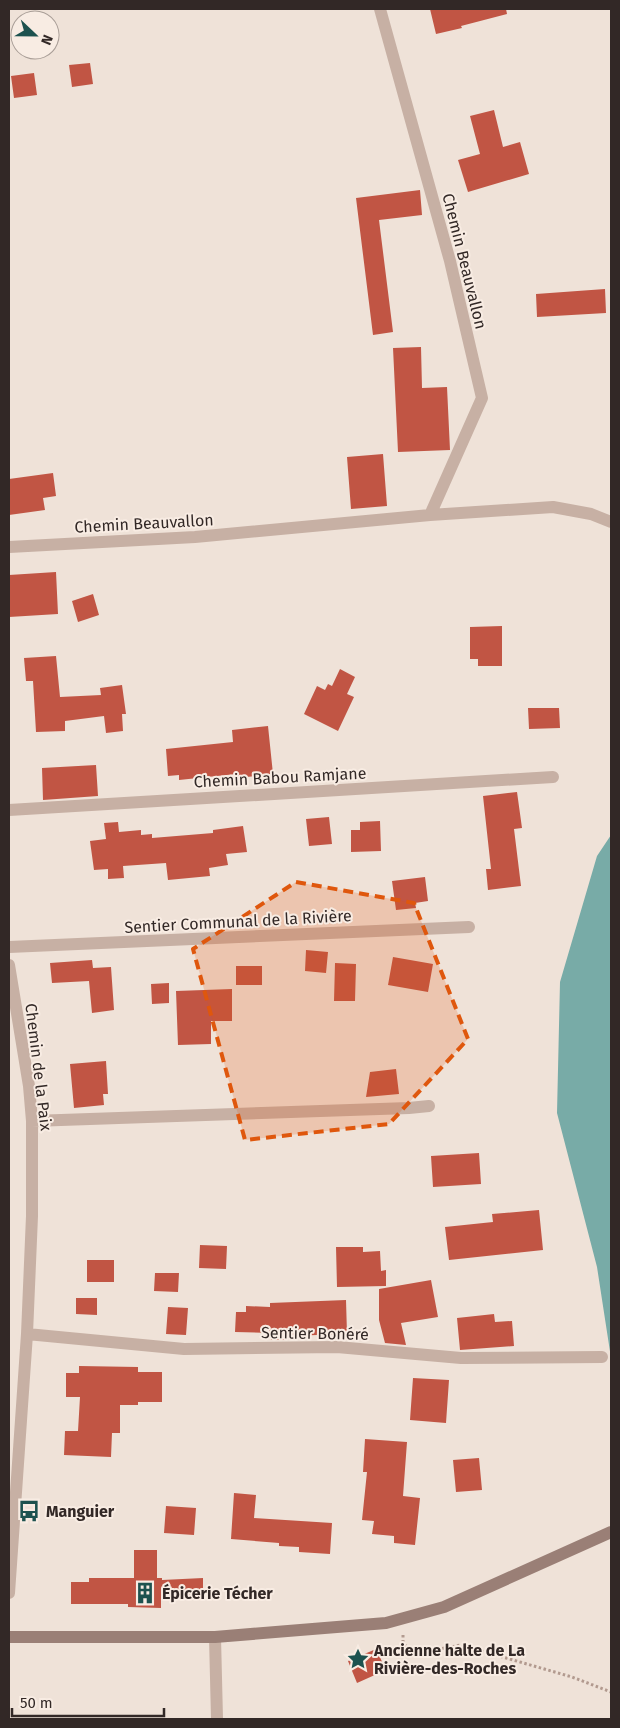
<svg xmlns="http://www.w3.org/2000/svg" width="620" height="1728" viewBox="0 0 620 1728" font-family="'Fira Sans',sans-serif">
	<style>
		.water { fill: #78aba7 }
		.building { fill: #c15544 }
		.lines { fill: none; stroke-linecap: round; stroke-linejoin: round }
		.path { stroke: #b29a8f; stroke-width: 3; stroke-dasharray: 2.5 2.5; stroke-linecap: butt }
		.street { stroke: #c7b0a4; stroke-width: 12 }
		.secondary { stroke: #9a7f76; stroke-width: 12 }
		.marked { fill: #df570d; fill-opacity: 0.2; stroke: #df570d; stroke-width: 4; stroke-dasharray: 10 6; stroke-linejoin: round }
		.labels { text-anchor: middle; stroke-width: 4; stroke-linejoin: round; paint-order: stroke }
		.street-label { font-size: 16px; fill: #322826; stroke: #f8ece3 }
		.poi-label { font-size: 16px; font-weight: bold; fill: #322826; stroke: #f8ece3; text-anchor: start }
	</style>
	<rect width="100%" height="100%" fill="#efe2d8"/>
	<path class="water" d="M611,835V1358L597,1267L557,1113L560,982L597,856Z"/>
	<path class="building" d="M430,9H506L507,14L461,26L462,28L436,34Z
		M90,63L93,84L72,87L69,65Z
		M34,73L37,95L14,98L11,76Z
		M494,110L503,147L520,142L529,174L468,192L458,160L480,154L470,116Z
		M420,190L422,215L379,220L393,332L373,335L356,198Z
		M605,289L606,313L537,317L536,294Z
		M421,347L422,388L447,387L450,450L398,452L393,348Z
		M383,454L387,506L351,509L347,457Z
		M53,473L56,496L43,498L45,510L9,515V479Z
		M56,572L58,614L9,617V575Z
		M93,594L99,615L78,622L72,601Z
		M502,626V666H478V659H470V627Z
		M56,656L60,697L101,695L100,688L122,685L126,714H122L123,731L106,733L104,716L65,721V731L36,732L33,681H26L24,658Z
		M340,669L355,677L347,694L354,697L338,731L304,714L317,686L325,690L328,684L332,686Z
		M528,708H559L560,728L529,729Z
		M268,726L273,774L237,778L236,774L179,780V775L168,776L166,749L233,742L232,730Z
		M96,765L98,796L43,800L42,768Z
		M517,792L522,828L514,829L521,886L488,890L486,869H491L483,796Z
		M329,817L332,844L309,846L306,819Z
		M380,821L381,851L351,852V830H360V822Z
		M118,822L119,832L141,830V835L152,834V838L213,833V830L243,826L247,852L226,854L228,865L209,868L210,876L168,880L166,863L123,866L124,878L108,879V869L94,870L90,841L106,839L104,823Z
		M425,877L428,901L415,903L416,908L396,910L392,881Z
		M306,950L328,952L326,973L305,971Z
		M393,957L433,964L428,992L388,985Z
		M92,960L93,968L111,967L114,1010L92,1013L89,981L52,983L50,963Z
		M335,963L356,964L355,1001H334Z
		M236,966H262V985H236Z
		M169,983V1003L152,1004L151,984Z
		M232,989V1021H211V1044L178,1045L176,991Z
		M106,1061L108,1094H103L104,1105L74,1108L70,1064Z
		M396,1069L399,1094L366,1097L370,1072Z
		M479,1153L481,1184L433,1187L431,1156Z
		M539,1210L543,1250L449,1260L445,1227L493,1222L492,1214Z
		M200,1245L227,1246L226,1269L199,1268Z
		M336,1247H363V1252L380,1251L381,1271L386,1270V1286L337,1287Z
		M87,1260H114V1282H87Z
		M155,1273H179L178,1292L154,1291Z
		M431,1280L438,1317L401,1323L406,1345L385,1343L379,1320V1289Z
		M76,1298H97V1315L76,1314Z
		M346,1300L347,1334L287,1336V1340H271V1333L235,1332L236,1312H246V1306L270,1307V1303Z
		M168,1307L188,1308L186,1335L166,1334Z
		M494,1314L495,1322L512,1321L514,1346L460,1350L457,1318Z
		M79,1366L138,1367V1372H162V1402H138V1405H120V1433H112L111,1457L64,1455L65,1431H78L80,1397H66V1373H79Z
		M413,1378L449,1380L446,1423L410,1420Z
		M365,1439L407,1442L403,1496L420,1498L415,1545L394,1543V1536L372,1534L374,1521L362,1520L367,1472H363Z
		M479,1458L482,1490L456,1492L453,1460Z
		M234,1493L256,1495L254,1518L332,1523L330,1554L299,1552V1547L279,1546V1543L231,1539Z
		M166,1506L196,1508L194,1535L164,1533Z
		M134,1550H157V1578H162V1580L203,1578V1594L161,1596V1608L128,1607V1604H71V1582H89V1578H134Z
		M376,1649L386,1670L357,1683L348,1661Z"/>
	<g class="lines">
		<path class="path" d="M403,1635V1644L413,1650H434L461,1645L572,1677L611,1692"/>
		<path class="street" d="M380,9L450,261L482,398L430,515
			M9,547L195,537L430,515L553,507L591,514L611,522
			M9,810L553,777
			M9,947L469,927
			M9,965L29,1086L32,1121V1216L27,1334L9,1593
			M32,1121L409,1108L429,1106
			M27,1334L184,1349L337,1347L461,1358L602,1357
			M215,1637L217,1719"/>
		<path class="secondary" d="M9,1637H215L386,1623L444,1607L611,1532"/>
	</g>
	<path class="marked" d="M296,882L414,903L468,1039L389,1124L245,1140L193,949Z"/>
	<defs>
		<g id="bus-bare" transform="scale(1.725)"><path d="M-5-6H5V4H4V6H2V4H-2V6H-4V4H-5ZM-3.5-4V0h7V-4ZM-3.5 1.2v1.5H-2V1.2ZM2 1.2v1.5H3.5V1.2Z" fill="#1d524f" stroke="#f8ece3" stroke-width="2.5" paint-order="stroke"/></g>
		<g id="building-bare" transform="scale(1.725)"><path d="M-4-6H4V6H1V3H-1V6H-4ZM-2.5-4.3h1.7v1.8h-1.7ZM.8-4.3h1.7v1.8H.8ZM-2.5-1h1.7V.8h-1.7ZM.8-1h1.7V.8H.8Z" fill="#1d524f" stroke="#f8ece3" stroke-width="2.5" paint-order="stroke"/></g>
		<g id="sight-bare" transform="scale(1.725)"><path d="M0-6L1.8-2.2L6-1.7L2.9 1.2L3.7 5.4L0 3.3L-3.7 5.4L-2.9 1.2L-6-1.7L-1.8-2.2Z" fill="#1d524f" stroke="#f8ece3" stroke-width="2.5" paint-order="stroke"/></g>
	</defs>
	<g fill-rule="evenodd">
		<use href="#bus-bare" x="29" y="1511"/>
		<use href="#building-bare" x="145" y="1593"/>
		<use href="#sight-bare" x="358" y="1659"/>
	</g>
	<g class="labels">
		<g class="street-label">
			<text transform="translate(465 261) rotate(76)" y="6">Chemin Beauvallon</text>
			<text transform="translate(144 523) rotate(-3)" y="6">Chemin Beauvallon</text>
			<text transform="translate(280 777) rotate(-3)" y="6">Chemin Babou Ramjane</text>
			<text transform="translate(238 921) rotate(-3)" y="6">Sentier Communal de la Rivière</text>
			<text transform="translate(39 1067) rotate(83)" y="6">Chemin de la Paix</text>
			<text transform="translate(315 1333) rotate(1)" y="6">Sentier Bonéré</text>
		</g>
		<g class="poi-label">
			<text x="46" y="1517">Manguier</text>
			<text x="162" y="1599">Épicerie Técher</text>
			<text x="374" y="1656">Ancienne halte de La<tspan x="374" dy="18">Rivière-des-Roches</tspan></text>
		</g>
	</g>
	<rect width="620" height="1728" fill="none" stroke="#322826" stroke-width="20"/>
	<g transform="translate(35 35) rotate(112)"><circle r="24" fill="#f8ece3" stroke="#a99e97"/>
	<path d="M0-4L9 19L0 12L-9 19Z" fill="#1d524f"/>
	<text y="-8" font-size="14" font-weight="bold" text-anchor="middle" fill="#322826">N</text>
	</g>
	<path d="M12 1708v8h152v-8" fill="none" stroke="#322826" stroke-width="2.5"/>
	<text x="20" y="1708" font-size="15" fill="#322826" stroke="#f8ece3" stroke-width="4" paint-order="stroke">50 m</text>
</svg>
